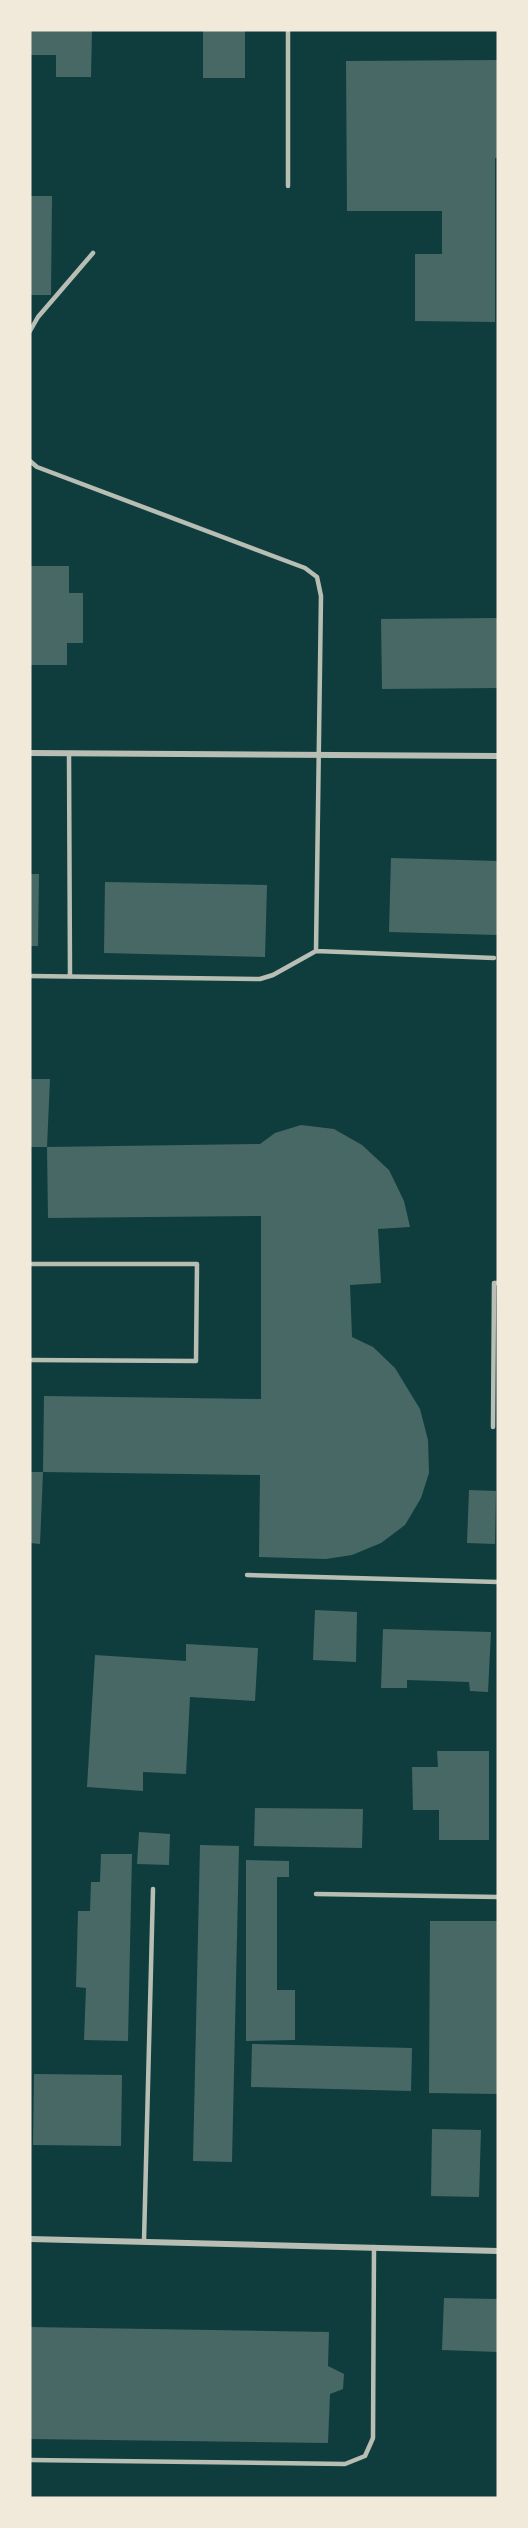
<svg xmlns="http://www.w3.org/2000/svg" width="528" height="2528" viewBox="0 0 528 2528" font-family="'Source Serif 4',serif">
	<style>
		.building { fill: #486865 }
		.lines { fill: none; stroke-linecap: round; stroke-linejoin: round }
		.service { stroke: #b8beb3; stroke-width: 4.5 }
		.minor { stroke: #b8beb3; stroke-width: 6 }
	</style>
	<rect width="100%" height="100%" fill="#0f3d3e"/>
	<path class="building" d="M30,30H92L91,77H56V55H30Z
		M203,30H245V78H203Z
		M498,60V158H495V322L415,321V254H442V211H347L346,61Z
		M30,196H52L51,295H30Z
		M30,566H69V593H83V643H67V665H30Z
		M498,618V688L382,689L381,619Z
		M391,858L498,861V935L389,932Z
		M30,874H39L38,946H30Z
		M105,882L267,885L265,957L104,953Z
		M30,1079H50L47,1147L260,1144L275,1133L301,1125L334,1129L362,1145L389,1170L404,1201L410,1227L378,1229L381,1283L350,1285L352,1337L373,1347L395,1368L420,1409L428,1440L429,1473L421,1498L405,1525L381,1543L352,1555L326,1559L259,1557L260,1475L43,1472L40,1544L30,1543V1472H43L44,1396L261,1399V1216L48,1218L47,1147H30Z
		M469,1490L496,1491L495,1544L467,1543Z
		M315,1610L357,1612L356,1662L313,1660Z
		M383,1629L491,1632L488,1692L470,1691L469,1682L407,1680V1688H381Z
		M186,1644L258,1648L255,1701L190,1697L186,1774L143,1772V1791L87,1787L95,1655L186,1661Z
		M437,1751H489V1840H439V1810H413L412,1767H438Z
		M255,1808L363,1809L362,1848L254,1846Z
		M139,1832L170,1834L169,1865L137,1864Z
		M200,1845L239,1846L232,2162L193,2161Z
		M101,1854H132L128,2041L84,2040L86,1988L76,1987L78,1911H90L91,1882H100Z
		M246,1860L289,1861V1877H277V1990H295V2040L246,2041Z
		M430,1921H498V2094L429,2093Z
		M252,2044L412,2048L411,2091L251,2087Z
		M34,2074L122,2075L121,2146L33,2145Z
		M432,2129L481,2130L479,2197L431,2196Z
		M444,2298L498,2299V2352L442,2350Z
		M30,2327L329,2332L328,2366L344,2374L343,2389L330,2394L328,2443L30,2439Z"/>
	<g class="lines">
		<path class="service" d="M288,186V30
			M30,331L38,317L93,253
			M30,461L37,467L305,568L317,577L321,596L316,951L494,958
			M69,753L70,977
			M30,976L260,979L273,975L316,951
			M30,1264H197L196,1361L30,1360
			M493,1427L494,1283H498
			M247,1575L498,1582
			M316,1894L498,1897
			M144,2241L153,1889
			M30,2460L345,2464L365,2456L373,2438L374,2247"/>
		<path class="minor" d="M30,753L498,756
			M30,2239L498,2251"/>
	</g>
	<rect width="528" height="2528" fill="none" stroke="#f1e9da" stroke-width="63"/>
</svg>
